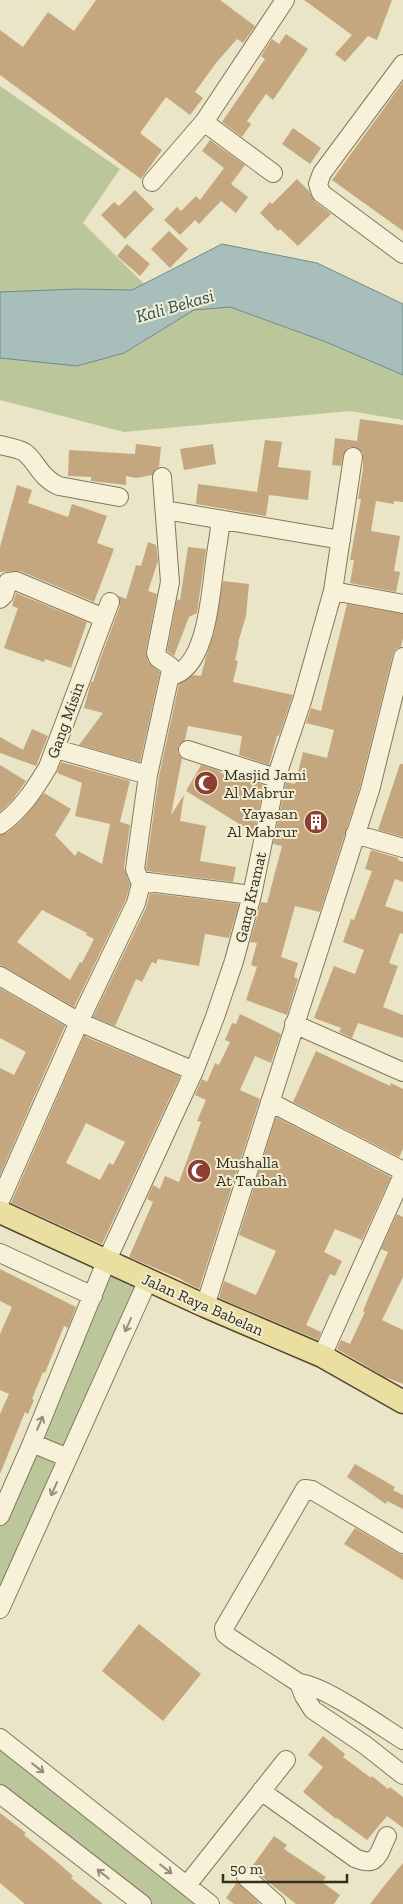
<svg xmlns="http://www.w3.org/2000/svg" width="403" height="1904" viewBox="0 0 403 1904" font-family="'Zilla Slab',serif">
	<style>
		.green { fill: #bbc79a }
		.water { fill: #a7bebb; stroke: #6e8b89 }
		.building { fill: #c5a77f; fill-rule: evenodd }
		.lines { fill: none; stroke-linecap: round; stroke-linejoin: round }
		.minor-casing { stroke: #84775d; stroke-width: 20 }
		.major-casing { stroke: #524531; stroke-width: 25 }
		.minor { stroke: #f6f1d8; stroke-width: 18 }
		.major { stroke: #eadea1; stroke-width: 22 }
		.oneway { stroke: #968f7c }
		.labels { text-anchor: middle; stroke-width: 4; stroke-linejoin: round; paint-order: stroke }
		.street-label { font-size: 16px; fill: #352d20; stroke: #f2eed4 }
		.poi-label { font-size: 16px; fill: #352d20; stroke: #f2eed4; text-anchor: start }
		.water-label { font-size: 18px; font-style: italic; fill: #305054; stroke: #f2eed4 }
	</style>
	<rect width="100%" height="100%" fill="#eae5c6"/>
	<path class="green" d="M0,86L120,169L83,223L144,284L132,290L77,289L0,292Z
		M230,307L326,342L403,375V420L350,411L124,432L0,400V358L14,359L124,353L194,310Z
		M106,1262L148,1280L0,1609V1516Z
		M0,1738L210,1904H142L0,1794Z"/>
	<path class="water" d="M222,244L317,263L403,304V375L326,342L230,307L194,310L124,353L77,366L0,358V292L77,289L132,290Z"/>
	<path class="building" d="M96,0H220L255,26L243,43L237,39L216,63L195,92L203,98L190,115L166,97L140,133L162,150L141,179L0,75V30L23,47L48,12L74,31Z
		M304,0H392L377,40L368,36L345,62L335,54L352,35Z
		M286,34L308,49L273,100L266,94L247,121L251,124L242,137L222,122L265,59L261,56L272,39L279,44Z
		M403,82V231L332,180Z
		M293,128L321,148L310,164L282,144Z
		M210,140L245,165L231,184L248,197L236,213L221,201L199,224L195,220L180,235L164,220L177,207L181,211L196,196L200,200L224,168L202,151Z
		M297,179L309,191L314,201L331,214L298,246L280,229L278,231L260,213L270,202L272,204Z
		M135,190L154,209L125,239L101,215L114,202L119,206Z
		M169,231L188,249L170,268L151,249Z
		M127,244L150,264L140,276L117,256Z
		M360,419L403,425V502L394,501V504L376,501L371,531L400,536L394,571L400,572L396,592L350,583L354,560H350L361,499H358L363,469V453L355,447H349L343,455L341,466L332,465L335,438L357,441Z
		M265,440L282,442L278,467L311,471L308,500L269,495L266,516L196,504L198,484L257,492Z
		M136,444L161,447L159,467L156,469L152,475L136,478L126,476V485L91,481V477L68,476L69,450L135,454Z
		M213,444L216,464L184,470L180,449Z
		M17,485L32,490L28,503L68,517L72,504L107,516L97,543L114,549L94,602L20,571L0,572V547Z
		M148,542L156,545L158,561L148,591L157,594L146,651L148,662L160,672L140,762L79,745L103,713L84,708L91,682H93L100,660L120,606L119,596L126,599L136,565L141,566Z
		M188,547L206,549L197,613L189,617L174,656L167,651L177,599L180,600Z
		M223,581L249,584L246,616L238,643H239L235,660L238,661L233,682L293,695L279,736H277L269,765L239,755L242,736L188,726L185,740L181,743L178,747V753L182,758L171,815L184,795L180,821L206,826L200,861L236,867L233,882L147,871L146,868L159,776L179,684L193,675L201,676L206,657L214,633Z
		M16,593L87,622L71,668L45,659L44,662L4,648L18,608L12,606Z
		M347,604L403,614V638L401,647L396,649L393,654L360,787L320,912L295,906L281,957L298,963L294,977L298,979L287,1015L246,1000L257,967L251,965L257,943L250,942L261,902L267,903L282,846L273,844L286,782L295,784L303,752L327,758L334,730L306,723L311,708L321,711Z
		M32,729L48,736L36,766L0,753V737L23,750Z
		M61,762L130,781L120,822L130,825L124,868L130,885L126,899L74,1007L5,967L0,965V835L7,833L22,820L44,793L71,809L55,835L75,856L78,851L102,864L110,824L75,816L82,783L57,773ZM42,910L87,933L86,935L94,939L82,963L80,962L70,980L17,942Z
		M400,764H403V837L378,830Z
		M0,765L26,781L13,799L0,812Z
		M201,765L217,770L234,781L235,776L264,785L254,833L186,791Z
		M371,850L398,858V860L403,862V882L395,879L385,906L403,912V934L400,933L389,963L398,966L383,1007L403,1015V1038L358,1023L352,1038L339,1032L341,1028L314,1018L334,966L355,974L364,950L343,942L351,919L354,920L372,871L365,869Z
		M150,893L239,904L229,938L205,934L199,966L158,959L156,964L152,962L142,982L136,979L115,1026L93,1017L146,908Z
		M0,988L65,1026L0,1175V1068L14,1075L26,1052L0,1038Z
		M240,1014L281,1034L271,1063L255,1056L240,1090L260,1099L199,1289L183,1281V1280L129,1257L153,1202L147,1199L153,1185L160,1189L165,1176L179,1182L201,1122L197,1121L206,1100L195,1095L202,1079L207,1082L215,1063L219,1065L230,1042L225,1040L232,1023L236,1024Z
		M84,1036L180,1076L102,1244L11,1203ZM86,1123L125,1142L113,1165L109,1163L100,1180L66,1163Z
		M316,1051L390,1086L391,1083L403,1089V1149L399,1157L293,1102Z
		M276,1117L391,1177L362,1240L335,1229L324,1252L342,1261L335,1276L330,1274L306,1325L321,1332L318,1340L219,1298L224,1281L256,1295L276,1251L239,1235Z
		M397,1214L403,1217V1277L382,1320L403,1330V1384L385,1377L337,1349L341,1340L350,1344L365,1312L363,1311L372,1289L388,1252L381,1249Z
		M0,1269L76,1307L68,1328L64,1326L45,1373L43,1372L32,1399L34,1400L28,1414L25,1412L0,1474V1414L9,1394L0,1390V1334L12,1307L0,1301Z
		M355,1464L395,1487L393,1490L403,1495V1509L387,1501L386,1504L347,1477Z
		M355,1528L398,1553L403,1555V1580L344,1544Z
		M139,1624L201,1674L163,1721L102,1671Z
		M323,1736L345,1754L343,1757L371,1778L372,1776L388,1789L390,1787L403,1797V1828L387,1816L367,1840L337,1818L336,1819L303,1792L323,1767L308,1755Z
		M0,1813L26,1833L24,1835L56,1861L73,1876L71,1878L103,1904H25L0,1883Z
		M274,1836L287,1845L284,1849L326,1877L322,1882L340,1895L334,1904H296L251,1868Z
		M403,1863V1904H370L388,1881Z
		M237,1882L259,1903L258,1904H234L226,1898Z"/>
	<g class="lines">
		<g class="minor-casing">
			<path id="minor" d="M403,64L322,173L318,184L321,193L403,254
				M204,122L273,173
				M152,182L204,122L285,0
				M0,445C8,447 17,448 24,452C37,461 39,477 59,486L119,497
				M165,510L341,540
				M333,591L403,604
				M0,599L4,595L8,582L16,581L104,618
				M171,676C206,668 210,598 214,570C216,553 219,536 221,520
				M56,749L148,775
				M188,750L276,778
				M0,825C21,810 35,789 48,767L110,602
				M355,834L403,848
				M140,881L252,895
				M0,976L79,1022L194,1071
				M294,1024L403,1072
				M270,1102L403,1171
				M0,1201L79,1022L136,903L141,884L135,869L148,775L171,670L170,666L158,658L156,653L170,582L162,477
				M0,1253L93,1296
				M205,1306L370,790L403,657
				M322,1356L403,1175
				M32,1443L68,1458
				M0,1516L32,1443L106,1262L194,1071L215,1017L234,961L252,895L276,778L302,701L333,591L353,457
				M0,1609L148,1280
				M299,1683L230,1638L225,1634L224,1628L305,1489L312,1490L403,1544
				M0,1738L210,1904
				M403,1740C379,1725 325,1686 299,1683L304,1696L313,1710L365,1745L403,1775
				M261,1791L355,1858C378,1868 378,1854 387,1836
				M0,1794L142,1904
				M246,1877L276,1904
				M187,1885L286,1760"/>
		</g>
		<g class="major-casing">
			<path id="major" d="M0,1212L205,1306L322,1356L403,1402"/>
		</g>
		<use href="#minor" class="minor"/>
		<use href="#major" class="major"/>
	</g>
	<defs><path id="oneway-shaft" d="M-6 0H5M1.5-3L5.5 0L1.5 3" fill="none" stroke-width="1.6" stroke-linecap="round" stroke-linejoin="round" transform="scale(1.25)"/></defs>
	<g class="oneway">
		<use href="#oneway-shaft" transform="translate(128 1325) rotate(114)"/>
		<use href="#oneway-shaft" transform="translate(40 1423) rotate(-67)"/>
		<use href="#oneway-shaft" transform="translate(54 1489) rotate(114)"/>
		<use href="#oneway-shaft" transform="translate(38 1768) rotate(38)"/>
		<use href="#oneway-shaft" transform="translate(166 1869) rotate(38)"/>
		<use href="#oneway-shaft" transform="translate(103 1874) rotate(-142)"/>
	</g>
	<defs>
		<g id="mosque-disc" transform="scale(1.25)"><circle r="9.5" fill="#8d3f32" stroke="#f2eed4"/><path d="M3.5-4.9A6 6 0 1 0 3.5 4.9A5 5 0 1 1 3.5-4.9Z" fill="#fff"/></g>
		<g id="building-disc" transform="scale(1.25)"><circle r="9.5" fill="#8d3f32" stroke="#f2eed4"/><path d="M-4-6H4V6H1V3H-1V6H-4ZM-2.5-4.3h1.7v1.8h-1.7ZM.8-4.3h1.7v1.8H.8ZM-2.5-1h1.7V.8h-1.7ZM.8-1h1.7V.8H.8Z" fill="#fff"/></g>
	</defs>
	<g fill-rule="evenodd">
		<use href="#mosque-disc" x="206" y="783"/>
		<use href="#building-disc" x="316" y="822"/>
		<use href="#mosque-disc" x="199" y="1171"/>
	</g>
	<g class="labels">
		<g class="street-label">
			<text transform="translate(65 720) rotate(-70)" y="6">Gang Misin</text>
			<text transform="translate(250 897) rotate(-77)" y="6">Gang Kramat</text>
			<text transform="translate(203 1304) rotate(24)" y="6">Jalan Raya Babelan</text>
		</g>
		<g class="poi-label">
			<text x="224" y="780">Masjid Jami<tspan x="224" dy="18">Al Mabrur</tspan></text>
			<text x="298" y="819" text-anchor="end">Yayasan<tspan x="298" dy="18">Al Mabrur</tspan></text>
			<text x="216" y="1168">Mushalla<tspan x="216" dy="18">At Taubah</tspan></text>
		</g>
		<g class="water-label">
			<text transform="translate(175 306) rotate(-16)" y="6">Kali Bekasi</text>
		</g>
	</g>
	<path d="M223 1874v8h124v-8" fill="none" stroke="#352d20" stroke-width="2.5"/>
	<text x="230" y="1874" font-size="15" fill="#352d20" stroke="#f2eed4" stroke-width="4" paint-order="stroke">50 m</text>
</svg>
